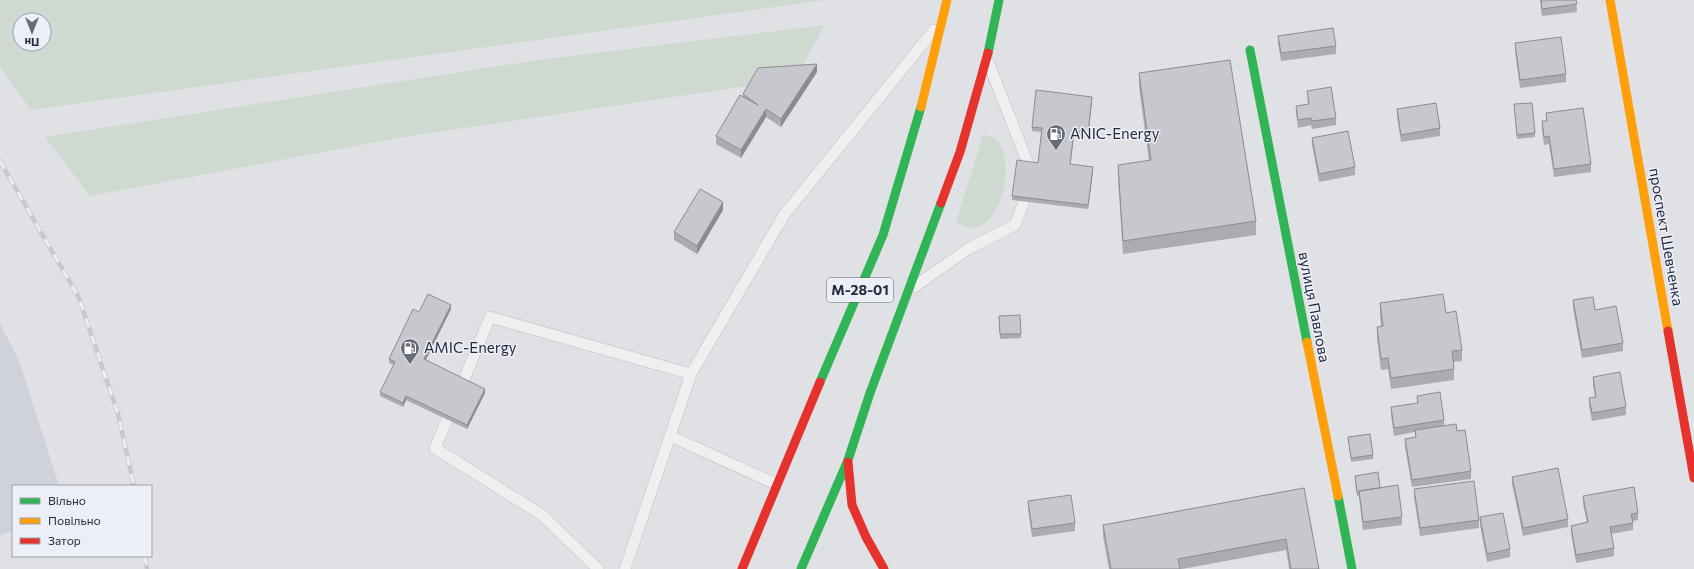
<svg xmlns="http://www.w3.org/2000/svg" width="1694" height="569" viewBox="0 0 1694 569" font-family="Commissioner,sans-serif">
	<style>
		.built { fill: #d0d2db }
		.green { fill: #ced9d0; fill-rule: evenodd }
		.lines { fill: none; stroke-linecap: round; stroke-linejoin: round }
		.lane-casing { stroke: #bdbec3; stroke-width: 12 }
		.lane { stroke: #efeff2; stroke-width: 11 }
		.fast { stroke: #30b455; stroke-width: 9 }
		.slow { stroke: #ff9f0a; stroke-width: 9 }
		.jam { stroke: #e5322d; stroke-width: 9 }
		.rail-casing { stroke: #c8c9cd; stroke-width: 4.5 }
		.rail { stroke: #edeff6; stroke-width: 3; stroke-dasharray: 9; stroke-linecap: butt }
		.wall { fill: #abacb0 }
		.shaded-wall { fill: #8b8c90 }
		.building { fill: #c7c8cd; stroke: #8b8c90 }
		.labels { text-anchor: middle; stroke-width: 3; stroke-linejoin: round; paint-order: stroke }
		.shield { fill: #edeff6; stroke: #626677; stroke-width: 1 }
		.shield-label { font-size: 14px; font-weight: bold; fill: #262b40 }
		.poi-label { font-size: 15px; fill: #262b40; stroke: #edeff6; text-anchor: start }
		.street-label { font-size: 15px; fill: #262b40; stroke: #edeff6 }
	</style>
	<rect width="100%" height="100%" fill="#e0e1e5"/>
	<path class="built" d="M0,324L19,360L59,486H13V531L0,535Z"/>
	<path class="green" d="M0,0H825L31,110L0,67ZM20,20H44V44H20Z
		M825,25L795,79L403,137L90,196L45,137L538,60Z
		M983,135C989,136 995,137 999,143C1014,163 1003,220 977,227C969,229 963,225 956,222Z"/>
	<g class="lines">
		<g class="lane-casing">
			<path id="lane" d="M988,62L1029,166
				M914,287L968,249L1015,225L1024,201
				M463,382L490,317L691,374L784,215L934,30
				M447,420L435,448L542,515L598,569
				M670,436L776,484
				M625,569L691,374"/>
		</g>
		<use href="#lane" class="lane"/>
		<path class="fast" d="M1250,50L1307,342
			M988,53L999,0
			M820,382L883,235L921,107
			M1338,496L1352,569
			M801,569L848,460L870,393L941,203"/>
		<path class="slow" d="M1610,0L1668,331
			M921,107L947,0
			M1307,342L1338,496"/>
		<path class="jam" d="M941,203L960,152L988,53
			M1668,331L1694,478
			M848,462L852,505L866,537L884,569
			M742,569L820,382"/>
		<g class="rail-casing">
			<path id="rail" d="M0,161L79,298L118,414L134,486
				M145,556L147,569"/>
		</g>
		<use href="#rail" class="rail"/>
	</g>
	<path class="wall" d="M1540,0H1576L1577,12L1542,16Z
		M1278,36L1336,46V54L1281,61L1278,43Z
		M1515,43L1566,74V82L1520,88L1515,51Z
		M817,72L781,127L766,117L741,158L716,144V136L743,96V94Z
		M1139,73L1256,221V235L1123,254L1118,179V165L1149,161L1139,87Z
		M1307,91L1336,118V125L1312,129L1311,125L1298,128L1296,113V106L1308,104Z
		M1092,101L1088,137L1074,135L1070,164L1093,171L1088,209L1012,200V196L1038,163L1042,132L1032,131V127Z
		M1514,104L1535,133V137L1517,139Z
		M1397,109L1440,128V136L1401,142L1397,117Z
		M1546,113L1591,164V172L1554,177L1549,144L1544,145L1542,129V121H1546Z
		M1312,138L1355,167V175L1319,182L1312,145Z
		M723,210L697,254L674,240V232Z
		M1573,300L1595,310L1623,343V351L1582,358L1573,308Z
		M1380,303L1446,313L1462,350V361L1453,362L1454,369V380L1391,389L1388,369L1381,370L1377,338V327L1381,326L1380,314Z
		M451,309L426,360L485,393L467,429L406,400L403,407L380,396V392L394,365L389,363V359L419,312Z
		M999,316L1021,334V338L1000,339Z
		M1593,377L1626,407V415L1592,421L1589,406V398L1595,397L1593,385Z
		M1417,396L1444,420V426L1457,431L1471,471V479L1412,487L1405,447V439L1415,437V432L1394,436L1391,415V407L1417,403Z
		M1348,437L1373,455V459L1351,462Z
		M1355,476L1380,488L1402,517V525L1363,530L1359,496H1357L1355,480Z
		M1512,477L1568,519V527L1523,536L1512,484Z
		M1304,488L1319,569H1289L1286,550L1182,569H1109L1103,536V525Z
		M1414,489L1479,520V528L1420,536L1414,497Z
		M1583,496L1638,513V520L1633,521V530L1611,534L1614,548V556L1576,563L1571,533V526L1587,522L1583,504Z
		M1028,501L1075,523V531L1032,537L1028,509Z
		M1480,517L1510,549V557L1487,562L1480,525Z"/>
	<path class="shaded-wall" d="M817,64V72L781,127V119Z
		M1092,97V101L1088,137V133Z
		M766,109V117L741,158V150Z
		M1074,131V135L1070,168V164Z
		M1093,167V171L1088,209V205Z
		M723,202V210L697,254V246Z
		M451,305V309L424,363V359Z
		M485,389V393L467,429V425Z
		M406,396V400L403,407V403Z"/>
	<path class="building" d="M1541,0H1576L1577,4L1542,9Z
		M1333,28L1336,46L1281,53L1278,36Z
		M1561,37L1566,74L1520,80L1515,43Z
		M1230,60L1256,221L1123,241L1118,165L1151,160L1139,73Z
		M817,64L781,119L766,109L741,150L716,136L740,95L758,105L743,94L758,68Z
		M1331,87L1336,118L1312,121L1311,118L1298,120L1296,106L1309,104L1307,91Z
		M1036,90L1092,97L1088,133L1074,131L1070,164L1093,167L1088,205L1012,196L1017,160L1038,163L1042,128L1032,127Z
		M1436,103L1440,128L1401,135L1397,109Z
		M1532,103L1535,133L1517,135L1514,104Z
		M1583,108L1591,164L1554,169L1549,136L1544,137L1542,121H1547L1546,113Z
		M1348,131L1355,167L1319,174L1312,138Z
		M700,189L723,202L697,246L674,232Z
		M428,294L451,305L424,359L485,389L467,425L406,396L403,403L380,392L395,362L389,359L413,309L419,312Z
		M1443,294L1446,313L1456,311L1462,350L1452,351L1454,369L1391,378L1388,358L1381,359L1377,327L1383,326L1380,303Z
		M1593,297L1595,310L1616,306L1623,343L1582,350L1573,300Z
		M1020,315L1021,334H1000L999,316Z
		M1620,372L1626,407L1592,413L1589,398L1596,397L1593,377Z
		M1440,392L1444,420L1394,428L1391,407L1418,403L1417,396Z
		M1456,424L1457,431L1465,430L1471,471L1412,480L1405,439L1416,437L1415,430Z
		M1370,434L1373,455L1351,458L1348,437Z
		M1558,468L1568,519L1523,528L1512,477Z
		M1378,472L1380,488L1359,491V492H1357L1355,476Z
		M1474,481L1479,520L1420,528L1414,489Z
		M1398,485L1402,517L1363,522L1359,491Z
		M1634,487L1638,513L1631,514L1633,523L1610,527L1614,548L1576,555L1571,526L1588,522L1583,496Z
		M1304,488L1319,569H1291L1286,539L1178,559L1180,569H1111L1103,525Z
		M1071,495L1075,523L1032,529L1028,501Z
		M1503,513L1510,549L1487,554L1480,517Z"/>
	<defs>
		<g id="fuel-pin" transform="scale(1)"><path d="M0 17L-7.5 6A9.5 9.5 0 1 1 7.5 6Z" fill="#676b7a" stroke="#edeff6"/><path d="M-5.5-6h7V0h2V4h1.3V-2.5L3-4.5l.8-.8L6-3V5H2.5V1h-1V6h-7ZM-4.2-4.7v3.2H.2V-4.7Z" fill="#fff"/></g>
	</defs>
	<g fill-rule="evenodd">
		<use href="#fuel-pin" x="1056" y="134"/>
		<use href="#fuel-pin" x="410" y="348"/>
	</g>
	<g class="labels">
		<rect class="shield" x="827" y="278" width="66" height="24" rx="3"/>
		<g class="shield-label">
			<text x="860" y="295">М-28-01</text>
		</g>
		<g class="poi-label">
			<text x="1070" y="139">ANIC-Energy</text>
			<text x="424" y="353">AMIC-Energy</text>
		</g>
		<g class="street-label">
			<text transform="translate(1666 237) rotate(80)" y="5">проспект Шевченка</text>
			<text transform="translate(1314 307) rotate(79)" y="5">вулиця Павлова</text>
		</g>
	</g>
	<rect x="12" y="485" width="140" height="72" fill="#edeff6" stroke="#9da1ad"/>
	<rect x="20" y="498" width="20" height="6" fill="#30b455" stroke="#9da1ad"/>
	<text x="48" y="505" font-size="12" fill="#262b40">Вільно</text>
	<rect x="20" y="518" width="20" height="6" fill="#ff9f0a" stroke="#9da1ad"/>
	<text x="48" y="525" font-size="12" fill="#262b40">Повільно</text>
	<rect x="20" y="538" width="20" height="6" fill="#e5322d" stroke="#9da1ad"/>
	<text x="48" y="545" font-size="12" fill="#262b40">Затор</text>
	<g transform="translate(32 32) rotate(180)"><circle r="19" fill="#edeff6" stroke="#9da1ad"/>
	<path d="M0-3L7 15L0 10L-7 15Z" fill="#676b7a"/>
	<text y="-6" font-size="11" font-weight="bold" text-anchor="middle" fill="#262b40">Пн</text>
	</g>
</svg>
